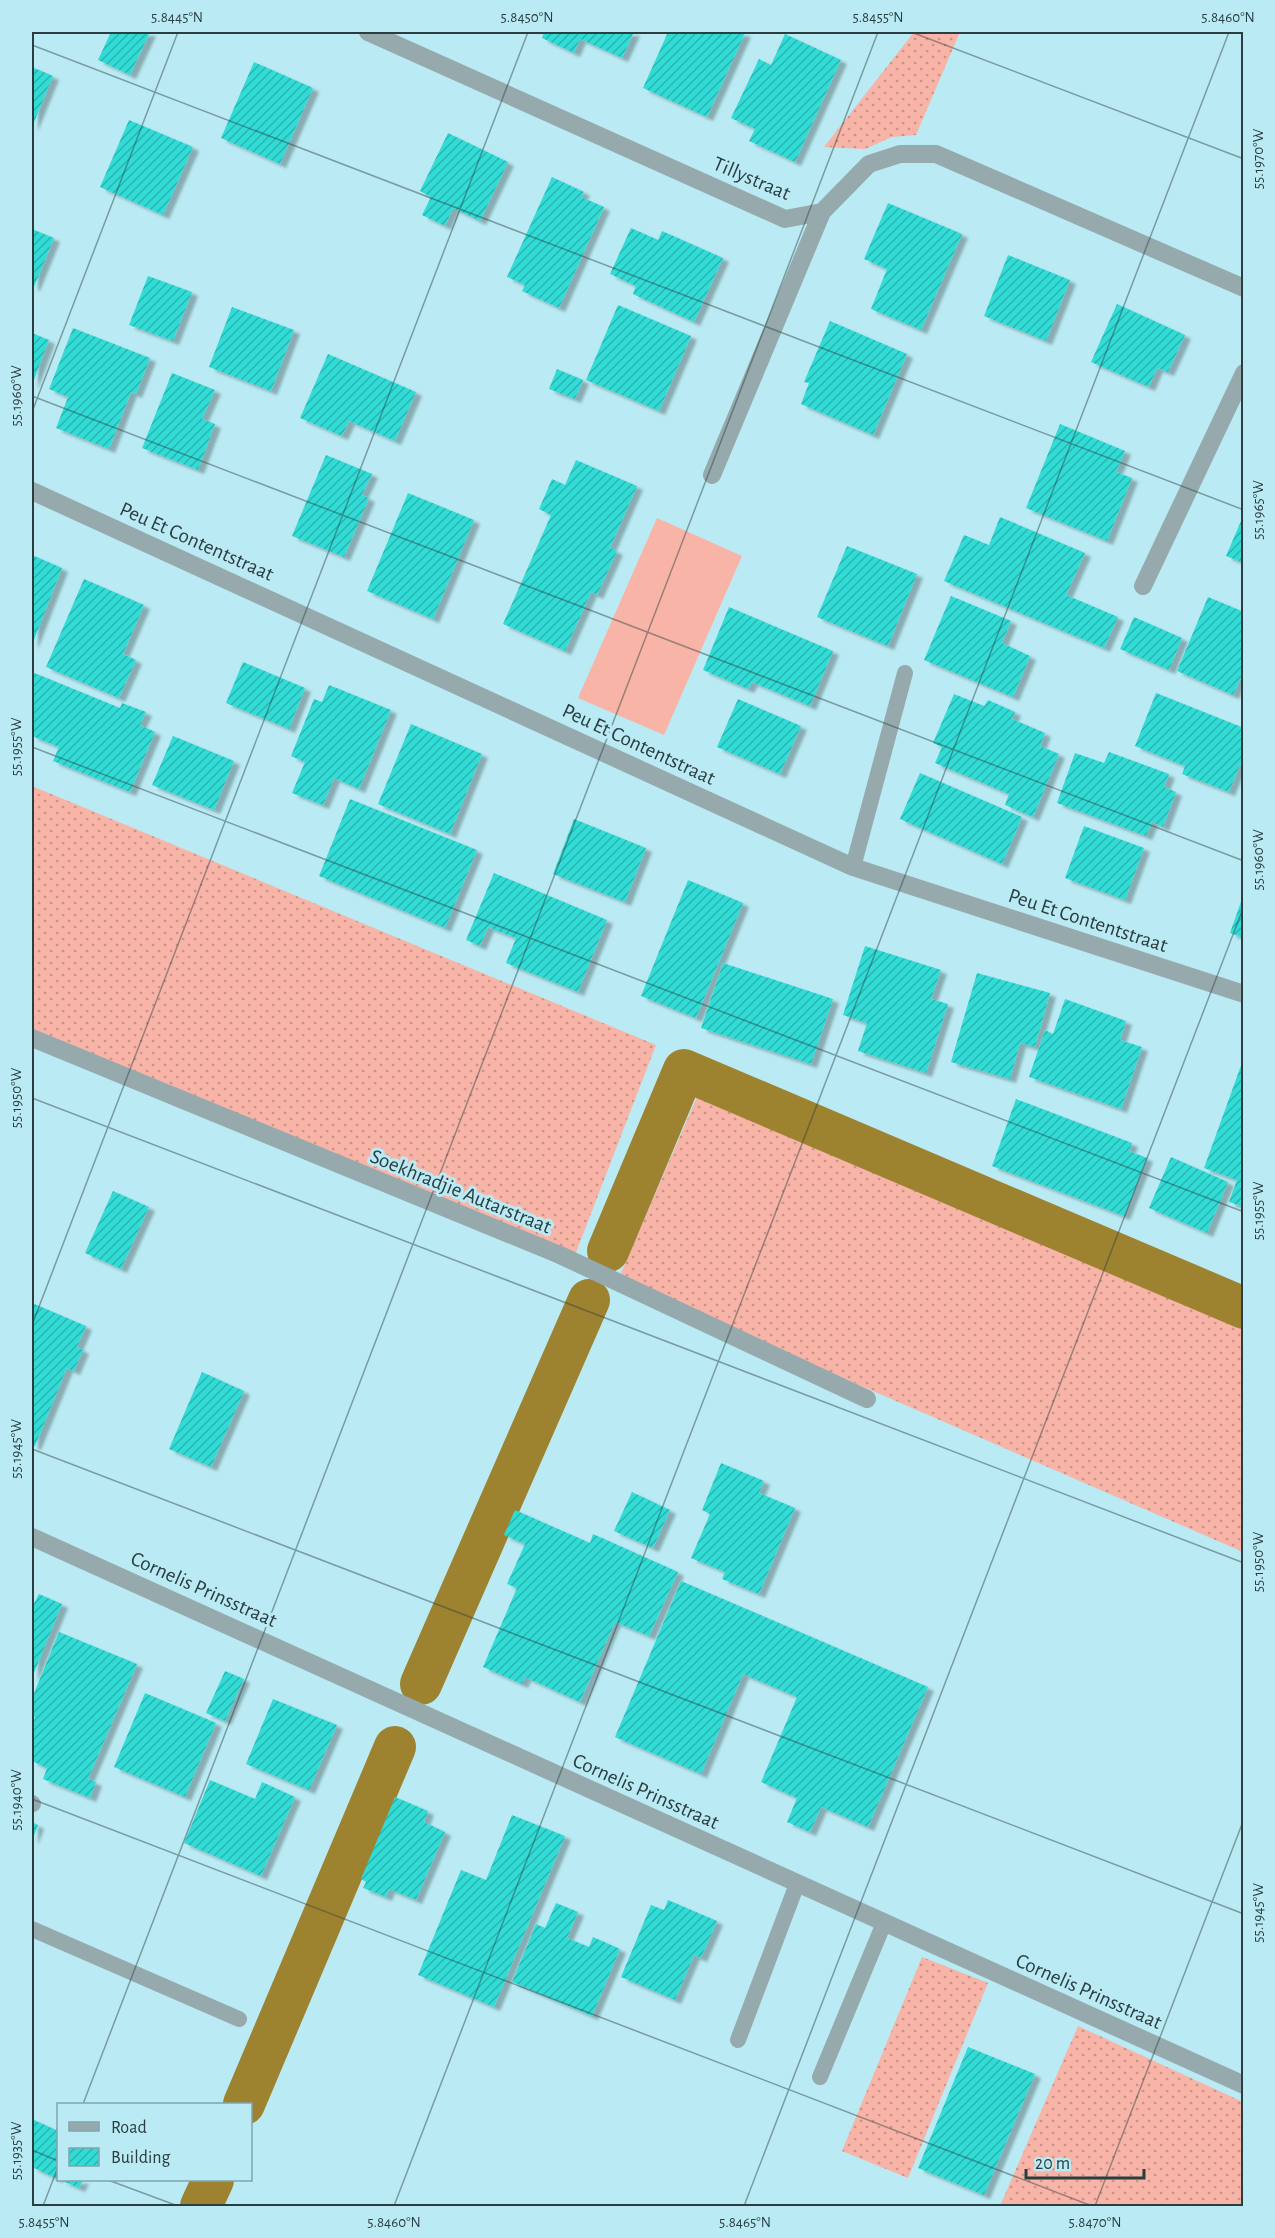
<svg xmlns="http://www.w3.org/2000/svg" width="1275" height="2238" viewBox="0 0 1275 2238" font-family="'Alegreya Sans',sans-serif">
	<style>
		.grass { fill: url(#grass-dots) }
		.pitch { fill: #f8b4a7 }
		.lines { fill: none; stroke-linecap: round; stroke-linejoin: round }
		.canal { stroke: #9d8330; stroke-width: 42 }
		.building { fill: url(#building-hatch); filter: url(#shadow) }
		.lane { stroke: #96aaae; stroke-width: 16 }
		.street { stroke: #96aaae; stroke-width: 18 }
		.ticks { fill: none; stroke: #2a3d41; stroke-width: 1.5; stroke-opacity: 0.45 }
		.labels { text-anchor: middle; stroke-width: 6; stroke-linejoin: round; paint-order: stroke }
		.street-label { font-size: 21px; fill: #2a3d41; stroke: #baeaf3 }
		.neatline { fill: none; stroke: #2a3d41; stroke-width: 2 }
		.ticks-label { font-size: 15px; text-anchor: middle; fill: #2a3d41 }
	</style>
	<defs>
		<pattern id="grass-dots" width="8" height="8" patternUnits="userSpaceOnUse" patternTransform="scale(1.5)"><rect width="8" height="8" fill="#f8b4a7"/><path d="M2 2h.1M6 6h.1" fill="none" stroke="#c9948a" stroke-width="1.8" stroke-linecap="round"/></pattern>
		<pattern id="building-hatch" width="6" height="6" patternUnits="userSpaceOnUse" patternTransform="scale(1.5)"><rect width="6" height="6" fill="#31dcd6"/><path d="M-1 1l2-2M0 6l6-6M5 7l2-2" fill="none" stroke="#2ab4af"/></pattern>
		<filter id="shadow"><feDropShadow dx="6" dy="4" stdDeviation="1.5" flood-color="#0004"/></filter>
	</defs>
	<rect width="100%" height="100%" fill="#baeaf3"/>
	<path class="grass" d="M914,32H960L916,135L892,137L865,149L824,147Z
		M32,786L656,1045L575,1255L32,1030Z
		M700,1090L1243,1319V1552L618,1280Z
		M922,1957L988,1983L908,2178L842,2151Z
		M1078,2026L1243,2102V2206H1000Z"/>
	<path class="pitch" d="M657,518L742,556L664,735L578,698Z"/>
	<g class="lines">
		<path class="canal" d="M608,1251L684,1070L1244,1308
			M421,1684L589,1300
			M244,2104L395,1747
			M201,2206L213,2180"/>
	</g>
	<path class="building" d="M111,32H150L130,75L98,60Z
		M544,32H634L622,58L580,39L574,53L542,38Z
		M668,32H741L745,33L707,117L643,88Z
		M785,34L841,60L795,162L749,141L755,129L731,118L759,59L771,65Z
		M254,62L313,88L280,164L221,138Z
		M32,67L53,76L32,127Z
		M129,120L193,147L163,215L100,187Z
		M448,133L508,162L480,221L453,208L445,226L422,215L431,197L420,191Z
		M552,177L584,192L581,197L604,207L559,308L522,291L525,285L507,277Z
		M888,203L962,234L921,330L871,309L887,269L864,259Z
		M631,228L658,240L662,231L723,258L694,322L633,294L636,286L610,274Z
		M32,229L54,238L34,287L32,286Z
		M1008,255L1070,280L1046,341L984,316Z
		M148,276L192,292L173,341L129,325Z
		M1117,304L1185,335L1168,372L1157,368L1149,387L1091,362Z
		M618,305L691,336L659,411L586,380Z
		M232,307L294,330L271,391L209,367Z
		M830,321L907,354L873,435L801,404L809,383L804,382Z
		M73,328L150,358L136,394L131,392L109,449L56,428L68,397L49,389Z
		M32,333L49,340L32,385Z
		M328,354L416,392L395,441L349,421L342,436L300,418Z
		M557,369L583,380L575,399L549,389Z
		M172,373L215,390L202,419L215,424L198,470L142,448Z
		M1060,424L1125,451L1116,472L1132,478L1107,541L1026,508Z
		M326,455L372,474L362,495L369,498L344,557L292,536Z
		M576,460L637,486L610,548L617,551L597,595L591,592L565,651L503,624L551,515L539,509L552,479L565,485Z
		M408,493L474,520L433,619L367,591Z
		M1244,514V563L1226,556Z
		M1000,517L1085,553L1066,595L1118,617L1104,648L944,581L964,535L989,545Z
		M847,546L917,574L888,646L817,617Z
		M32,555L62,568L32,645Z
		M84,579L144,605L123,654L136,660L119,698L46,667Z
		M951,596L1011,621L1002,643L1030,656L1013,697L924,660Z
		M1208,597L1244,612V671L1233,695L1177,671Z
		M729,607L833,651L810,706L752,682L748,689L703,670Z
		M1134,617L1182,638L1169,670L1120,649Z
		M243,662L305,688L289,729L226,703Z
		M32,672L120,708L122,703L146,712L140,725L155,732L130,792L53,761L59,747L32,736Z
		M329,685L391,710L359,789L334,778L323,805L292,793L305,762L291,756L314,699L322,702Z
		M1156,693L1244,728V755L1229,792L1182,774L1185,766L1135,746Z
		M954,694L984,706L988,700L1015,712L1012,719L1045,733L1040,746L1059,754L1033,817L1005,805L1009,794L935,763L942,747L933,743Z
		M738,699L801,726L780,774L717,747Z
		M411,724L482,754L450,834L378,804Z
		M173,736L234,761L214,810L152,785Z
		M1109,752L1169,774L1164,787L1176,792L1163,827L1152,822L1146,836L1057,803L1075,753L1104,763Z
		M920,773L1022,817L1002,864L900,819Z
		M350,799L477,850L445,928L319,876Z
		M574,819L646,848L625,902L553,874Z
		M1084,826L1144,848L1125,900L1065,878Z
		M494,873L607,920L578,992L506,963L516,938L488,927L480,946L466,940Z
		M688,880L743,903L696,1018L641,996Z
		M1243,896H1244V938L1230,933Z
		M865,946L941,970L931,999L948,1004L926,1073L858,1051L867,1023L843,1015Z
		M723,963L833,999L811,1064L701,1028Z
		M977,973L1050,993L1035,1047L1020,1043L1010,1079L951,1062Z
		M1065,999L1126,1021L1120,1040L1142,1047L1121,1109L1029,1077L1045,1030L1053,1034Z
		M1243,1060L1244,1061V1207L1229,1202L1237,1180L1204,1168Z
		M1016,1099L1132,1143L1129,1151L1147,1158L1124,1216L992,1166Z
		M1171,1157L1228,1182L1207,1233L1149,1208Z
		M113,1191L149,1207L121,1269L85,1253Z
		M32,1303L86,1326L77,1347L83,1350L74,1371L67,1368L35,1446L32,1445Z
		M202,1372L244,1391L211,1467L169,1449Z
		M721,1463L764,1481L759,1493L795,1508L759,1594L722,1579L725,1572L691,1558L710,1514L702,1510Z
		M632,1492L670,1510L653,1548L614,1531Z
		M515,1510L590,1543L593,1534L678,1572L649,1636L615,1622L580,1702L525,1677L522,1684L483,1667L517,1588L507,1584L525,1544L504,1535Z
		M681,1581L928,1687L868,1827L821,1807L810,1832L787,1822L797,1798L761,1782L797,1697L743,1674L701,1774L615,1737Z
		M39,1594L62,1604L32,1678V1607Z
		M59,1632L137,1664L88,1779L96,1782L90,1798L43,1779L47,1768L32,1761V1726L35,1717L32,1715V1698Z
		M225,1671L244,1679L225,1721L206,1713Z
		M145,1693L216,1723L185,1797L114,1767Z
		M273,1699L337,1725L309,1790L246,1764Z
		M210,1780L255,1799L262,1782L295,1797L261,1876L184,1843Z
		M395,1797L428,1811L424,1822L445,1832L416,1900L389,1889L386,1897L363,1888L366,1882L361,1879Z
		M512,1815L565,1836L494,2007L418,1975L461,1870L486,1880Z
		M32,1822L38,1825L32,1841Z
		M668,1900L717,1921L701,1958L694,1955L675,2000L621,1977L651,1905L664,1910Z
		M556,1903L578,1912L567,1938L589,1947L593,1937L620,1949L592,2016L512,1982L536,1924L545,1928Z
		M968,2047L1035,2074L984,2195L918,2168Z
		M32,2119L56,2130L58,2125V2179L32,2167Z
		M60,2180H83L79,2188Z"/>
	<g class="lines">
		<path class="lane" d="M853,867L905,673
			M32,1803L33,1804
			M32,1929L239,2019
			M738,2040L797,1884
			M820,2077L884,1923"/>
		<path class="street" d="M368,32L785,219L822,212L869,164L900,154H936L1244,288
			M712,475L822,212
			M32,491L853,867L1244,994
			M1143,586L1244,373
			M32,1038L560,1255L867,1399
			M32,1537L1244,2085"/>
	</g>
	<path class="ticks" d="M911,32L1244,159M32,45L1244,510M32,396L1244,861M32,412L178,32M32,747L1244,1212M32,1098L1244,1563M32,1325L528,32M32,1449L1244,1914M32,1799L1092,2206M83,2104L878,32M32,2150L58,2161M108,2180L178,2206M43,2206L58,2167M394,2206L1229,32M744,2206L1244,906M1095,2206L1244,1819"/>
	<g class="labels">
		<g class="street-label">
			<text transform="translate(752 178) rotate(23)" y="7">Tillystraat</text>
			<text transform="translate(197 541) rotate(24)" y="7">Peu Et Contentstraat</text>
			<text transform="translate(639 744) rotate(25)" y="7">Peu Et Contentstraat</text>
			<text transform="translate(1088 920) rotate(18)" y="7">Peu Et Contentstraat</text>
			<text transform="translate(461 1191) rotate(22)" y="7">Soekhradjie Autarstraat</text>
			<text transform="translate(204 1589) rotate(24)" y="7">Cornelis Prinsstraat</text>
			<text transform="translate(646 1791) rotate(24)" y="7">Cornelis Prinsstraat</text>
			<text transform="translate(1089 1991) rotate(24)" y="7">Cornelis Prinsstraat</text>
		</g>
	</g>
	<rect width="1275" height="2238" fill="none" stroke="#baeaf3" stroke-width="66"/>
	<rect x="57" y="2103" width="195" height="78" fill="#baeaf3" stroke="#80a5ac" stroke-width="1.5"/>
	<rect x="69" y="2122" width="30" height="9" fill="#96aaae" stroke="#80a5ac" stroke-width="1.5"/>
	<text x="111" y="2133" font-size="18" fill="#2a3d41">Road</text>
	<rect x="69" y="2148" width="30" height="18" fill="url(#building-hatch)" stroke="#80a5ac" stroke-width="1.5"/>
	<text x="111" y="2163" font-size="18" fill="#2a3d41">Building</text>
	<path d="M1026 2169v9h118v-9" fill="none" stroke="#2a3d41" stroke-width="3"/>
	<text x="1035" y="2169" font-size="18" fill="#2a3d41" stroke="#baeaf3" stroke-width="4.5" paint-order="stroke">20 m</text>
	<rect x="33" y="33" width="1209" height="2172" class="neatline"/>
	<g class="ticks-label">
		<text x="177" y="22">5.8445°N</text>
		<text x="527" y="22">5.8450°N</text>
		<text x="878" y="22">5.8455°N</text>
		<text x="1228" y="22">5.8460°N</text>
		<text transform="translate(1258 159) rotate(-90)" y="5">55.1970°W</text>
		<text transform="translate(16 396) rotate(-90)" y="5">55.1960°W</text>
		<text transform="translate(1258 510) rotate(-90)" y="5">55.1965°W</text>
		<text transform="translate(16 747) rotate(-90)" y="5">55.1955°W</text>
		<text transform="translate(1258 860) rotate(-90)" y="5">55.1960°W</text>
		<text transform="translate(16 1098) rotate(-90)" y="5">55.1950°W</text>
		<text transform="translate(1258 1211) rotate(-90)" y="5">55.1955°W</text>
		<text transform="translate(16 1449) rotate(-90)" y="5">55.1945°W</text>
		<text transform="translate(1258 1562) rotate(-90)" y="5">55.1950°W</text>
		<text transform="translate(16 1800) rotate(-90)" y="5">55.1940°W</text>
		<text transform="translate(1258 1913) rotate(-90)" y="5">55.1945°W</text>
		<text transform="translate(16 2151) rotate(-90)" y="5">55.1935°W</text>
		<text x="44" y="2227">5.8455°N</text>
		<text x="394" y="2227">5.8460°N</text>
		<text x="745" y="2227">5.8465°N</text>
		<text x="1095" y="2227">5.8470°N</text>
	</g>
</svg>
